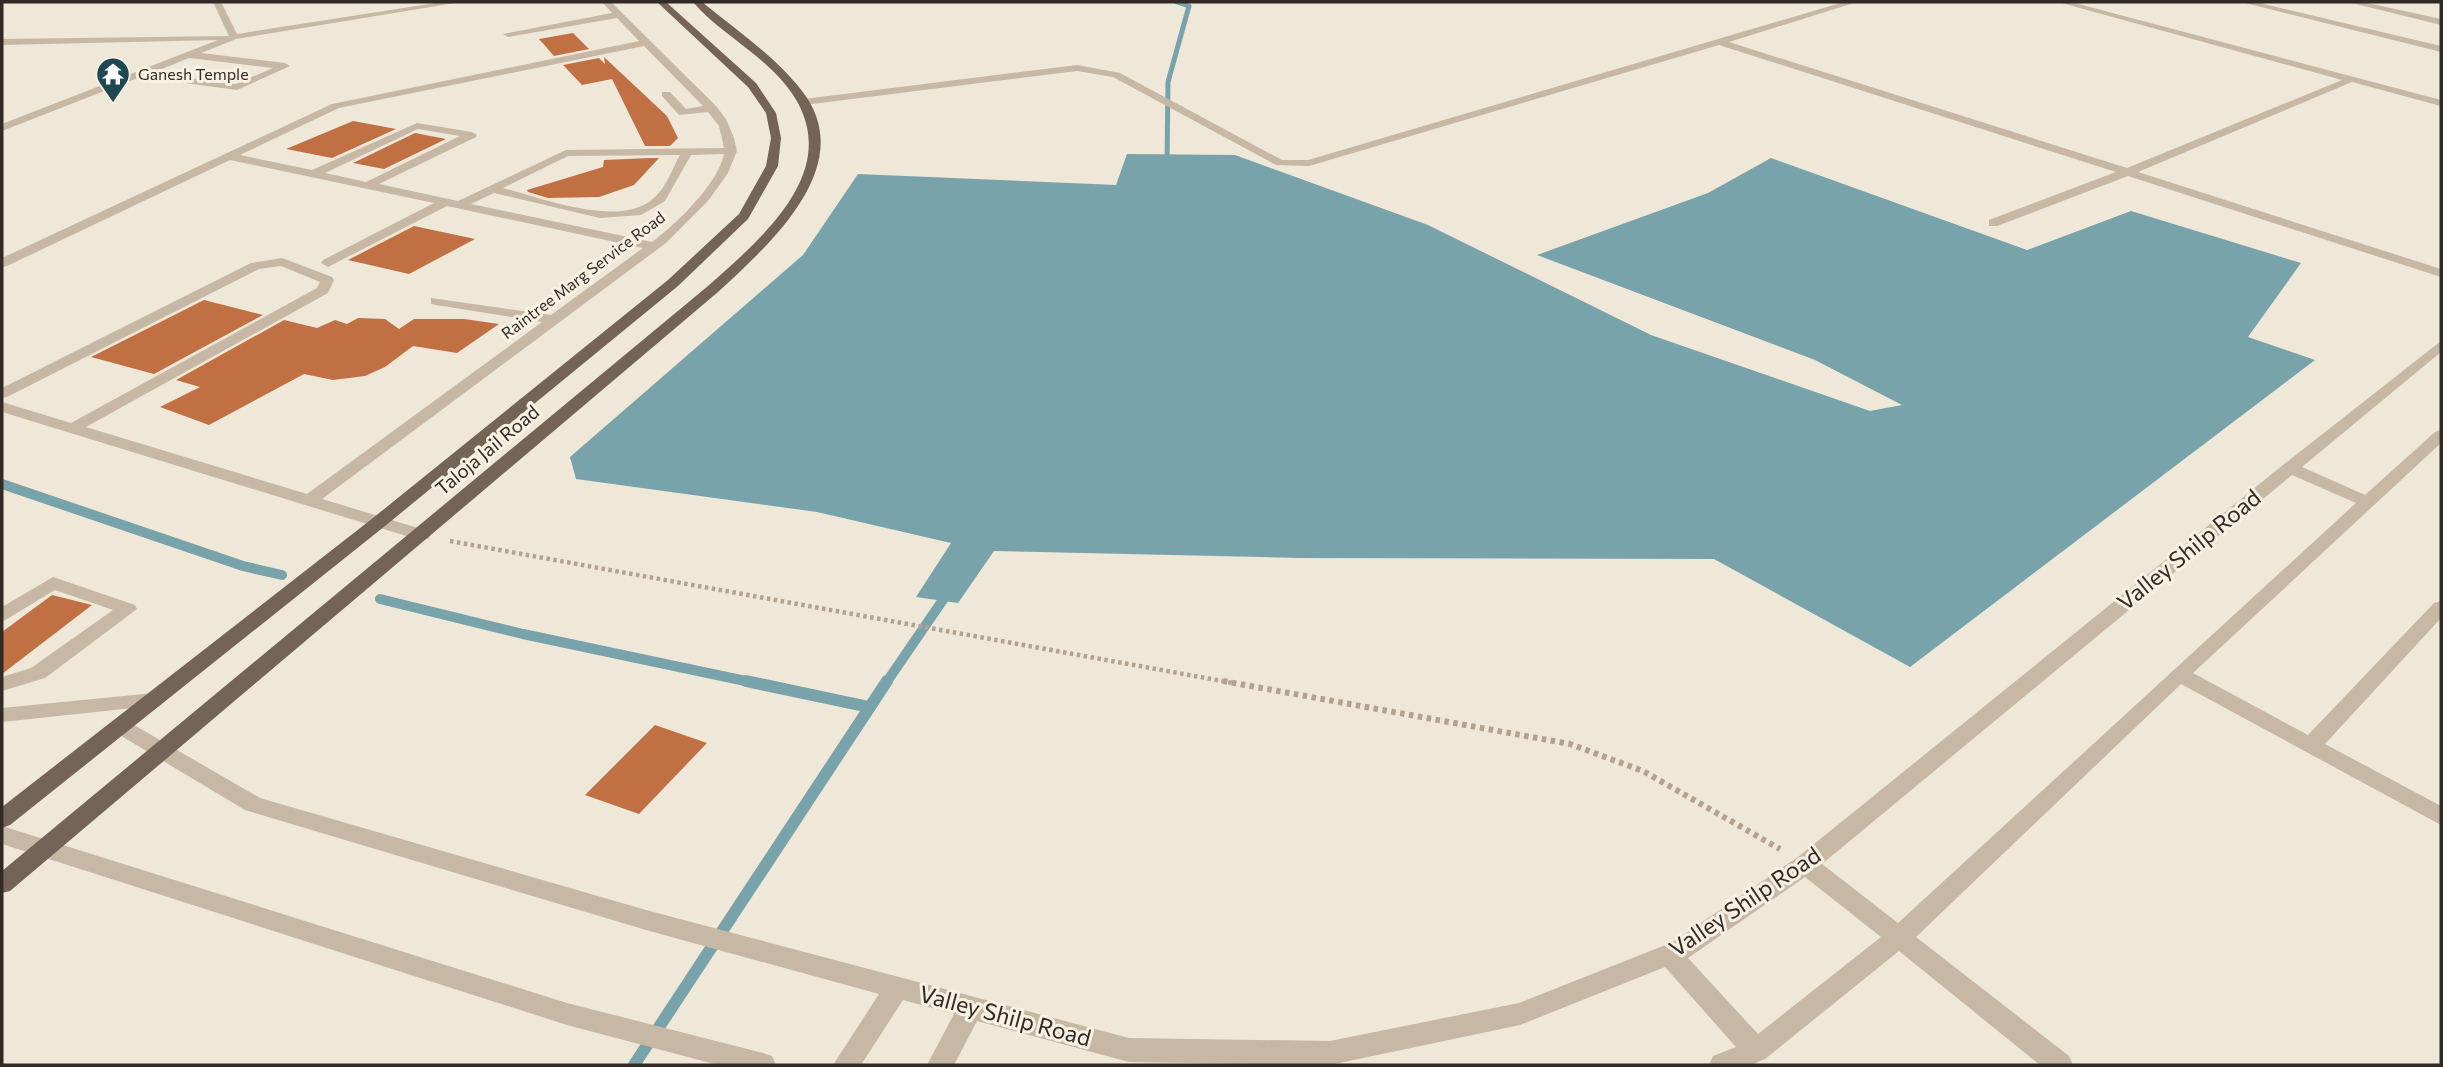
<svg xmlns="http://www.w3.org/2000/svg" width="2443" height="1067" viewBox="0 0 2443 1067" font-family="Commissioner,sans-serif">
	<style>
		.water { fill: #78a3ab }
		.lines { fill: none; stroke-linecap: round; stroke-linejoin: round }
		.stream-far2 { stroke: #78a3ab; stroke-width: 5 }
		.stream-far1 { stroke: #78a3ab; stroke-width: 10 }
		.stream { stroke: #78a3ab; stroke-width: 12 }
		.building { fill: #c17044 }
		.path-far1 { stroke: #b2a28f; stroke-width: 4.5; stroke-dasharray: 3.5 3.5; stroke-linecap: butt }
		.path { stroke: #b2a28f; stroke-width: 6; stroke-dasharray: 4.5 4.5; stroke-linecap: butt }
		.minor { fill: #c6b8a4; fill-rule: evenodd }
		.major { fill: #746457; fill-rule: evenodd }
		.labels { text-anchor: middle; stroke-width: 6; stroke-linejoin: round; paint-order: stroke }
		.far-poi-label { font-size: 16px; fill: #322b25; stroke: #f8f0e3; text-anchor: start }
		.far-street-label { font-size: 16px; fill: #322b25; stroke: #f8f0e3 }
		.street-label { font-size: 19px; fill: #322b25; stroke: #f8f0e3 }
		.near-street-label { font-size: 23px; fill: #322b25; stroke: #f8f0e3 }
	</style>
	<rect width="100%" height="100%" fill="#efe7d7"/>
	<path class="water" d="M1127,154L1235,155L1428,225L1651,335L1870,411L1902,405L1815,360L1537,255L1708,193L1771,158L2027,250L2131,211L2301,263L2248,337L2315,360L1910,667L1714,559L1300,558L994,551L958,603L916,597L951,543L817,512L576,479L570,457L803,255L858,174L1116,185Z"/>
	<g class="lines">
		<path class="stream-far2" d="M1167,165L1168,82L1189,6L1177,2"/>
		<path class="stream-far1" d="M2,484L243,566L282,575
			M380,599L523,634L755,683
			M886,683L949,591"/>
		<path class="stream" d="M746,681L869,707
			M634,1065L887,681"/>
	</g>
	<path class="building" d="M573,33L589,49L554,56L539,39Z
		M604,57L667,116L678,138L670,146H645L612,79L582,85L563,65L599,58L605,64Z
		M353,121L396,129L332,158L286,149Z
		M415,133L446,139L384,169L353,163Z
		M650,158H659L634,185L599,197L548,198L528,192L527,190L603,167L604,160Z
		M414,226L475,239L409,274L348,260Z
		M204,300L263,315L154,374L91,357Z
		M358,318L385,319L399,329L414,319H464L499,324L457,353L413,346L385,367L365,376L333,380L304,374L209,425L160,407L200,387L176,380L284,320L317,328L335,320L347,324Z
		M52,595L92,605L2,674V632Z
		M655,725L707,743L639,814L585,795Z"/>
	<g class="lines">
		<path class="path-far1" d="M450,541L1233,683"/>
		<path class="path" d="M1223,681L1570,744L1643,771L1780,849"/>
		<path class="minor" d="M213,2H221L237,34L442,2H461L236,39L201,53L285,63L290,66L237,90L140,77L2,131V124L218,40L2,45V39L229,36ZM189,58L273,68L236,84L152,73Z
			M602,2H611L716,106L726,119L734,138L737,151L728,173L708,201L666,243L322,499L428,531L431,535L428,539H416L2,412V402L71,423L317,288L320,282L281,266L259,269L7,397L2,398V388L251,263L282,258L332,277L334,280L328,293L86,427L307,494L542,322L436,305L431,304V298L551,315L643,248L447,206L328,267L321,263L323,260L434,203L230,160L7,266L2,267V258L332,104L639,41L617,18L508,37L503,34L612,13ZM644,46L703,106L686,109L670,92H662V96L679,115L708,112L719,126L724,148L566,150L458,201L379,184L476,137L477,135L472,132L417,123L312,170L240,155L339,108ZM418,129L460,136L366,182L325,173ZM724,154C718,184 676,224 652,242L471,204L494,193L600,218L641,215L665,201L691,155ZM680,155C672,169 667,186 655,197C622,230 542,198 503,188L568,156Z
			M1844,2H1857L1729,42L2127,168L2342,80L2058,2H2071L2441,100V106L2352,82L2138,172L2441,269V277L2128,176L1997,226H1989V220L2116,172L1719,45L1309,166L1276,165L1113,77L1077,71L804,105L799,102L804,99L1077,65L1120,73L1282,160H1308Z
			M2241,2H2255L2441,46V52Z
			M2348,2H2363L2441,19V25Z
			M2441,341V352L2302,467L2365,495L2435,432L2441,430V443L2193,673L2308,735L2434,603L2441,601V618L2325,744L2441,806V825L2181,684L1916,937L2069,1056L2073,1065H2040L1899,951L1765,1059L1751,1065H1709L1713,1056L1736,1047L1665,967L1520,1025L1330,1065L1129,1062L977,1021L954,1065H927L954,1014L903,1000L861,1065H833L879,994L646,930L245,810L113,731L110,726L113,721L120,718L127,721L260,798L646,910L1129,1038L1330,1041L1519,1003L1673,942L1798,857L2283,465ZM2292,475L2356,503L1898,923L1822,864ZM1805,877L1881,937L1758,1034L1688,958Z
			M53,577L135,605L137,609L45,678L2,691V677L31,668L113,610L55,590L2,622V607Z
			M154,693L161,695L164,700L161,705L2,722V708Z
			M2,826L567,1003L763,1053L772,1056L776,1065H718L567,1025L2,844Z"/>
		<path class="major" d="M657,2H666L756,83L776,113L781,138L778,166L748,219L678,286L385,526L10,825L2,828V807L373,518L668,280L739,214L766,166L771,138L766,113L748,87Z
			M693,2H702C736,30 775,56 802,91C860,165 769,245 718,292L10,891L2,893V871L708,286C774,228 857,155 774,72C749,47 715,28 693,2Z"/>
	</g>
	<defs>
		<g id="temple-pin" transform="scale(1.75)"><path d="M0 17L-7.5 6A9.5 9.5 0 1 1 7.5 6Z" fill="#1d4851" stroke="#f8f0e3"/><path d="M0-6L5-2H3V0L6.5 2.5H4V6H1.5V3h-3V6H-4V2.5H-6.5L-3 0V-2H-5Z" fill="#fff"/></g>
	</defs>
	<g fill-rule="evenodd">
		<use href="#temple-pin" x="113" y="74"/>
	</g>
	<g class="labels">
		<g class="far-poi-label">
			<text x="138" y="80">Ganesh Temple</text>
		</g>
		<g class="far-street-label">
			<text transform="translate(583 275) rotate(-37)" y="6">Raintree Marg Service Road</text>
		</g>
		<g class="street-label">
			<text transform="translate(487 450) rotate(-40)" y="7">Taloja Jail Road</text>
		</g>
		<g class="near-street-label">
			<text transform="translate(2189 550) rotate(-39)" y="8">Valley Shilp Road</text>
			<text transform="translate(1745 902) rotate(-34)" y="8">Valley Shilp Road</text>
			<text transform="translate(1005 1016) rotate(15)" y="8">Valley Shilp Road</text>
		</g>
	</g>
	<rect width="2443" height="1067" fill="none" stroke="#322b25" stroke-width="7"/>
</svg>
